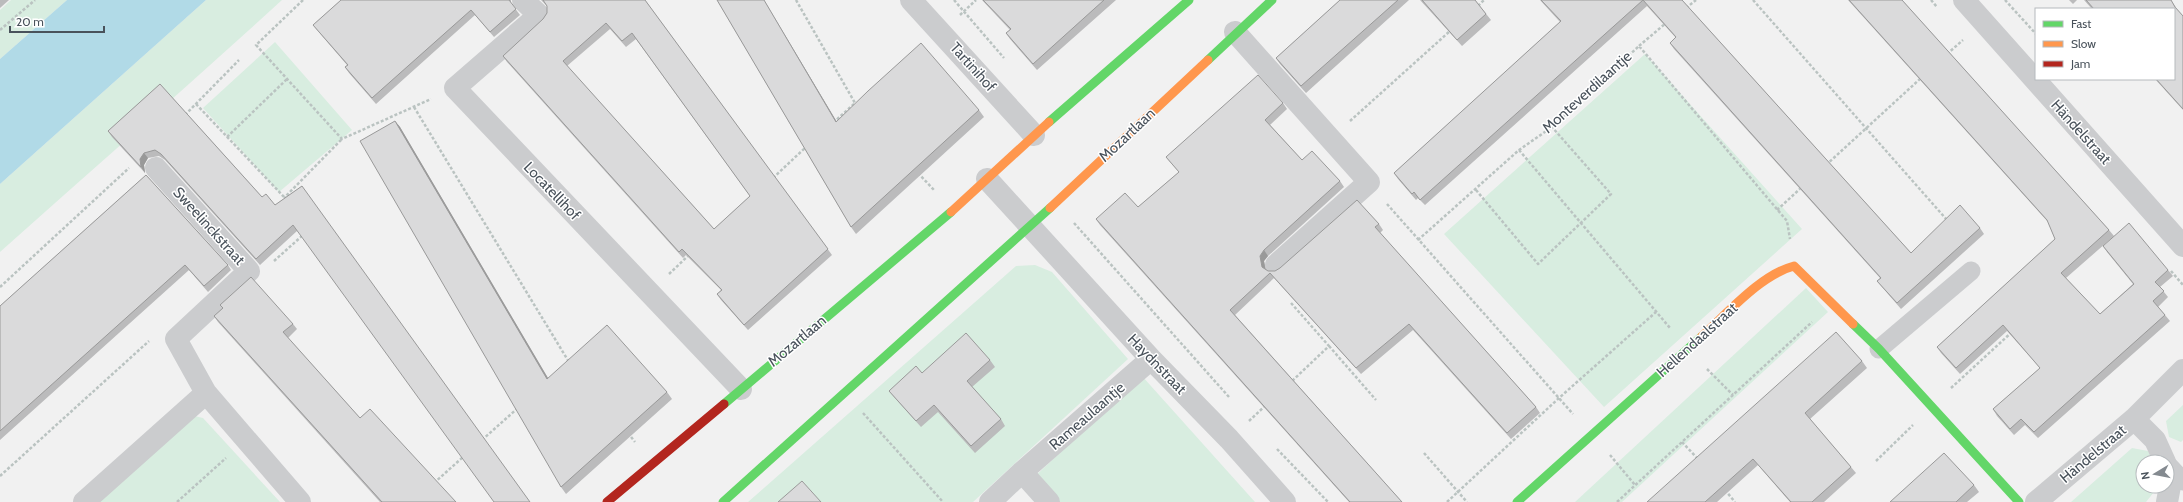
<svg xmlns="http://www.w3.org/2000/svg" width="2183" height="502" viewBox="0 0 2183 502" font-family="Cabin,sans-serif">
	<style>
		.green { fill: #d8ede0 }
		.water { fill: #b1dae7 }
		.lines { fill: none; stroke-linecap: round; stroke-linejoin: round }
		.path { stroke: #bac3c1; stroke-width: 2.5; stroke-dasharray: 3 2; stroke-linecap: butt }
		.lane { stroke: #cbccce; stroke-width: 19 }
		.street { stroke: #cbccce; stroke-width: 22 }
		.fast { stroke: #63d668; stroke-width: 9 }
		.slow { stroke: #ff974d; stroke-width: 9 }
		.jam { stroke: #b3261e; stroke-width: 9 }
		.wall { fill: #bbbbbc; fill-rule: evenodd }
		.shaded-wall { fill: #999 }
		.building { fill: #dadadb; stroke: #999; fill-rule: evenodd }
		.labels { text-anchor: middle; stroke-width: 3; stroke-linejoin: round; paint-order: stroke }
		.street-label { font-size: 15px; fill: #49525b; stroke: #fff }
	</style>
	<rect width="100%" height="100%" fill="#f1f1f1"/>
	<path class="green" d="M11,0H67L0,59V10Z
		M206,0H282C189,85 94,168 0,252V184Z
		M275,42L352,130L279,192L203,108Z
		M1645,54L1802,229L1604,407L1444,234Z
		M1035,265L1052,272L1128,359L973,502H748L1016,266Z
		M1806,288L1828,312L1622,502H1575Z
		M1142,376L1255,502H1053L1032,479Z
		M2183,405V440L2181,442L2169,437L2166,421Z
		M190,415L203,418L280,502H96Z
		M2132,448L2148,451L2154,462H2143V486L2158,487L2146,502H2071Z"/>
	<path class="water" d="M67,0H206L0,184V59Z"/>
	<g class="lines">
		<path class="path" d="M303,0L256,45L342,139L431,99
			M796,0L855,103L834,122
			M954,0L1004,58
			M1753,0L1947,220
			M1931,0L1937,7
			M2005,0L2036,34
			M1478,6L1484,0
			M1686,8L1696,0
			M960,15L976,0
			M0,30L35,0
			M1639,46L1666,23
			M1947,54L1963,40
			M196,104L285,198
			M414,107L569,362
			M185,115L239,60
			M1350,121L1450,31
			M227,137L287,79
			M1519,150L1670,328
			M1826,165L1921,78
			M918,173L934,190
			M773,178L806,147
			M1476,190L1538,264L1611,194L1552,127
			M287,199L285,197L342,139
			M1387,204L1573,414
			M1777,210L1802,187
			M1074,223L1229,397
			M1418,240L1519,150L1552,127L1639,46L1787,221L1790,239
			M274,261L303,235
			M2171,271L2183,285
			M669,274L690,254
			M0,287L129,168
			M1291,303L1329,346L1291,382
			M1329,346L1376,400
			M1707,369L1733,395
			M1951,388L2012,332
			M863,413L943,502
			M1249,421L1266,405
			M628,433L635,442
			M482,440L519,407
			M1682,442L1698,459
			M1277,449L1328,502
			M1424,453L1467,502
			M1610,455L1635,485
			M1876,461L1913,425
			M0,476L149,341
			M434,483L463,457
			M1725,490L1735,502
			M177,502L226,458
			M1447,502L1559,398L1656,312
			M1617,502L1812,322"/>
		<path class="lane" d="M1879,349L1971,271
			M2167,464L2183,481"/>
		<path class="street" d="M523,0L539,15L455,88L741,389
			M911,0L1034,135
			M1964,0L2183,246
			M1235,32L1369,182L1276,265
			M156,168L249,271L176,339L206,393L300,502
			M987,179L1151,359L1229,439L1285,502
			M2134,419L2155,440L2165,462
			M2167,469L2170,486L2167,502
			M84,502L206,393
			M990,502L1022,472
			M1049,502L1022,472L1151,359
			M2036,502L2134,419L2183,370"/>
		<path class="fast" d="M1208,60L1272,0
			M1049,122L1189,0
			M1853,324L1879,349L2019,502
			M724,404L951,212
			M723,502L1050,208
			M1517,502L1701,337"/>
		<path class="slow" d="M1050,208L1208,60
			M951,212L1049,122
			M1701,337C1727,314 1760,275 1794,266L1853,324"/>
		<path class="jam" d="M607,502L724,404"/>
	</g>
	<path class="wall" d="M0,0H9L0,8Z
		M341,0H511V3L520,15L494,37L475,15L376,104L349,73L345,67L347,65L317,30L313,25Z
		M541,0H645L832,255L748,330L721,300L717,294L721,290L686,255L683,258L507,62L503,56L543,19L547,13V6ZM610,29L626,47L636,39L750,196L714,229L567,66Z
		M717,0H764L837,122L979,110L984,117L856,234L851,227Z
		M982,0H1116L1037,70L1010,39L1006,33L1010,30Z
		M1340,0H1409L1306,93L1280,64L1276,58Z
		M1420,0H1475L1491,20L1462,46Z
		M1540,0H1682L1911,253L1980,228L1984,234L1901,309L1882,287L1877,281L1880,278L1674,49L1670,43L1676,38L1647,6L1425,205L1418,198L1416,200L1398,179L1394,173L1560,22Z
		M1848,0H1902L2109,230L2114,236L2066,278L2100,314L2133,284L2107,252L2103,246L2168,270L2173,276L2160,287L2168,297L2158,307L2165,315L2170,321L2038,438L2025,425L2014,435L1997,416L1993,409L2040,368L2007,331L1960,374L1941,353L1937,347L2055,239L2048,222Z
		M2069,0H2077L2073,4Z
		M2084,0H2171L2177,9L2183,16V110L2155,79H2174V9H2092Z
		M160,84L262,197L275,205L302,186L297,231L260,265L165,160L159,156L148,158L144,165L145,173L112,137L108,131Z
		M1283,103L1287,109L1270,125L1302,160L1340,181L1344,187L1268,256L1264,261L1266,269L1268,271H1275L1379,224L1383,230L1380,233L1536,407L1540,413L1511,439L1413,330L1361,374L1274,278L1235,315L1402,502H1349L1100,225L1096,219L1138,207L1179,172L1170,162L1166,157Z
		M395,121L400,127L548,378L667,392L672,399L566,494L561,487Z
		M146,175L228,265L231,270L208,292L189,270L0,440V306Z
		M220,305L293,324L297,329L288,338L360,418L456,502H380L218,322L214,316L223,308Z
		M990,360L995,367L972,387L1001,419L1005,426L975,453L938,412L921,427L894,397L889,391L922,373Z
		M1862,361L1867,368L1810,419L1851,467L1856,473L1824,502H1790L1758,465L1717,502H1647Z
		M1974,485L1979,492L1967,502H1890Z"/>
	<path class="shaded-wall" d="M764,0L841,129L836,122Z
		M395,121L400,127L552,385L547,379Z
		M144,153L148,158L144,165L145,173L141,167L140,159Z
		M1264,250L1268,256L1264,261L1266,273L1262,267L1260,256Z"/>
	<path class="building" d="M341,0H509L516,9L490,32L471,10L372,98L345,67L348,65L313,25Z
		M543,0H645L828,249L744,325L717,294L722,290L682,249L679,252L503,56L543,19L547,13V6ZM606,23L622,41L632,33L750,196L714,229L563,61Z
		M717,0H764L836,122L868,91L921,43L979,110L851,227Z
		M983,0H1104L1033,64L1006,33L1011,29Z
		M1340,0H1398L1301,86L1276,58Z
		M1422,0H1475L1486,14L1457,40Z
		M1541,0H1643L1420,200L1414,192L1412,194L1394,173L1561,21Z
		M1643,0H1682L1911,253L1960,205L1980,228L1897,303L1877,281L1881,278L1670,43L1676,37Z
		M1849,0H1902L2109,230L2061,273L2100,314L2134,284L2103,246L2129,223L2168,270L2155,282L2164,291L2153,301L2165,315L2034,432L2021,419L2010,429L1993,409L2040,368L2003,325L1956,368L1937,347L2055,239L2047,220Z
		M2086,0H2171L2175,7L2183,16V109L2156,79H2174V9H2094Z
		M1258,75L1283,103L1265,120L1302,160L1312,151L1340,181L1264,250L1260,256L1262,267L1268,271H1275L1280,268L1357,200L1379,224L1375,227L1536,407L1507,433L1409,324L1356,368L1270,273L1230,310L1402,502H1350L1096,219L1125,193L1138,207L1179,172L1166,157Z
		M160,84L262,197L266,194L275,205L302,186L530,502H494L293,225L256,259L161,154L155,150L144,153L140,159L141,167L108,131Z
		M395,121L547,379L607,325L667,392L561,487L360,141Z
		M146,175L228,265L204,286L185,265L0,431V306Z
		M251,277L293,324L283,332L360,418L370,409L456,502H382L214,316L223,308L220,305Z
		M1836,332L1862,361L1805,413L1851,467L1812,502H1791L1753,459L1705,502H1647Z
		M966,333L990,360L967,381L1001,419L971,446L934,405L916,421L889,391L916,366L922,373Z
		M1944,453L1974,485L1956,502H1890Z
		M802,481L821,502H778Z"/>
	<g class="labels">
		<g class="street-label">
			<text transform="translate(973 67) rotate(48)" y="5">Tartinihof</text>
			<text transform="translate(1587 92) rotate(-42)" y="5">Monteverdilaantje</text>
			<text transform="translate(2081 132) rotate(48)" y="5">Händelstraat</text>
			<text transform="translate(1127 135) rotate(-43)" y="5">Mozartlaan</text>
			<text transform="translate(552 191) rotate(46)" y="5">Locatellihof</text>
			<text transform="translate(209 226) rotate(48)" y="5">Sweelinckstraat</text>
			<text transform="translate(1697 340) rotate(-42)" y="5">Hellendaalstraat</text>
			<text transform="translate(797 341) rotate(-40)" y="5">Mozartlaan</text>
			<text transform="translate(1157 364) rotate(46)" y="5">Haydnstraat</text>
			<text transform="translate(1087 416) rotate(-41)" y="5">Rameaulaantje</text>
			<text transform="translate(2093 454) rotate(-40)" y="5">Händelstraat</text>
		</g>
	</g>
	<rect x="2035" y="8" width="140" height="72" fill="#ffffff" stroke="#b6babd"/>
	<rect x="2043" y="21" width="20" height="6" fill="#63d668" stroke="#b6babd"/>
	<text x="2071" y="28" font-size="12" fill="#49525b">Fast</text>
	<rect x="2043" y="41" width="20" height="6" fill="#ff974d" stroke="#b6babd"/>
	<text x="2071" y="48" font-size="12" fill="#49525b">Slow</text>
	<rect x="2043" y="61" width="20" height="6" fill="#b3261e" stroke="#b6babd"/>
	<text x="2071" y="68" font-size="12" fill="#49525b">Jam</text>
	<g transform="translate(2155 474) rotate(260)"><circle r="19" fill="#ffffff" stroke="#b6babd"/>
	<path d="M0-3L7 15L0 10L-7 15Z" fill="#848a90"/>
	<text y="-6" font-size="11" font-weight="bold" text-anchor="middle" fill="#49525b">N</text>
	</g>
	<path d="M10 26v6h94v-6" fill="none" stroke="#49525b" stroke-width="2"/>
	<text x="16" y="26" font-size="12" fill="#49525b" stroke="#ffffff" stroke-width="3" paint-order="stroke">20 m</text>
</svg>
